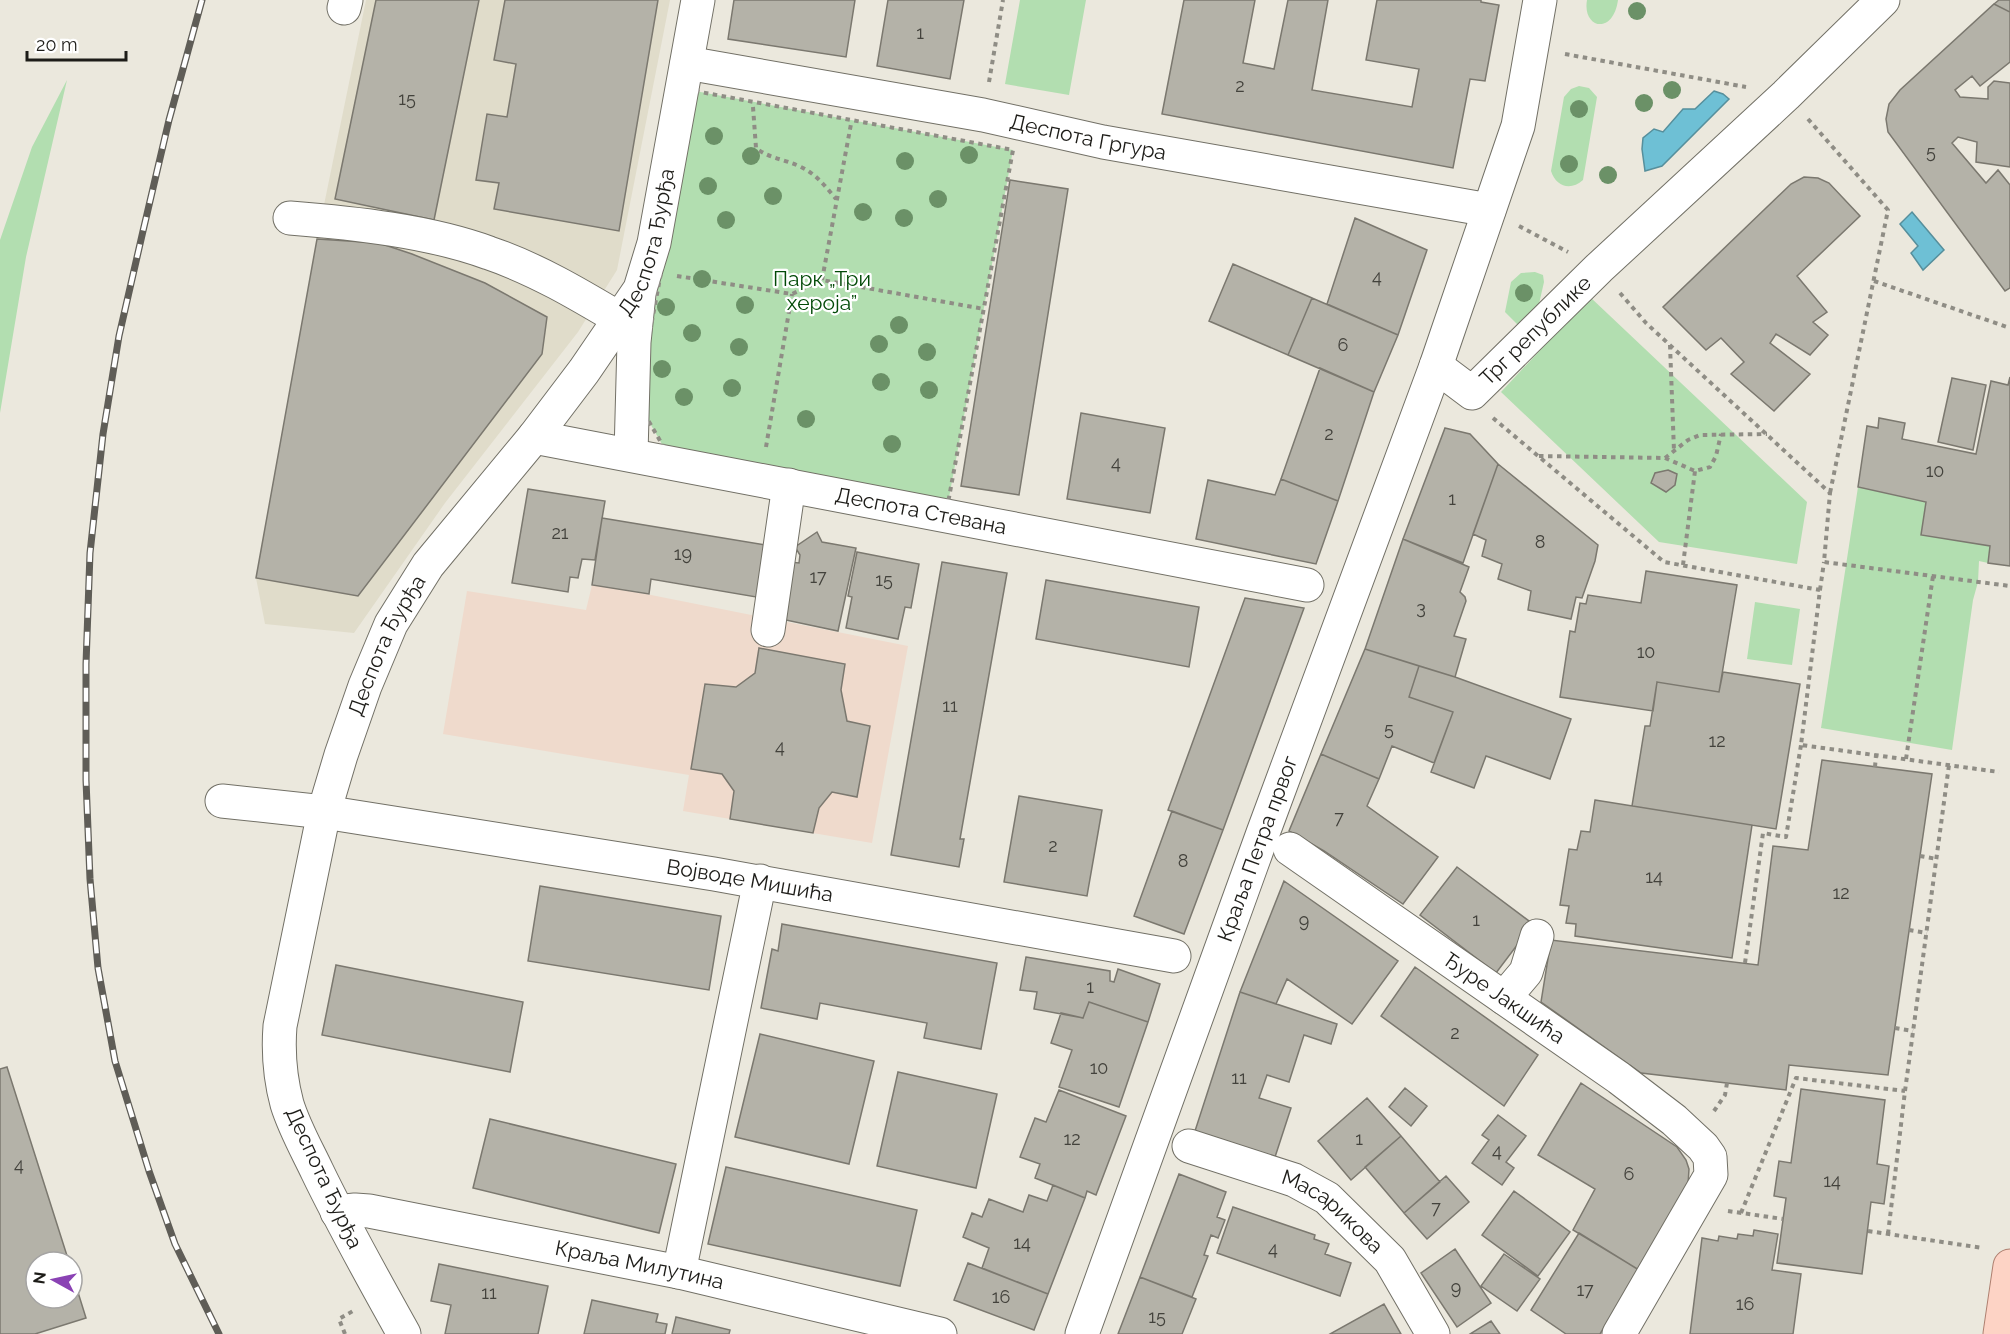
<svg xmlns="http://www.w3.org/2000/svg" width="2010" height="1334" viewBox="0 0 2010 1334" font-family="Raleway,sans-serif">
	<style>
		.built { fill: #e0dcca }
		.education { fill: #efdacc }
		.green { fill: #b2deb0 }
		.water { fill: #6ec0d5; stroke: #568f9c; stroke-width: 1.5 }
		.building { fill: #b4b2a8; stroke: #7b786f; stroke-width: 1.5 }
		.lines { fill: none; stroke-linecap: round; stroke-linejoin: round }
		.minor-casing { stroke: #727066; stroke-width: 35 }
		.major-casing { stroke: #ad7f6f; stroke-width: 35 }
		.path { stroke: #8f8d85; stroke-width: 4; stroke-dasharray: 4.5 4.5; stroke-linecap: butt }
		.minor { stroke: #fff; stroke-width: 33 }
		.major { stroke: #fdd3c5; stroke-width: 33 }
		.rail-casing { stroke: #5f5d57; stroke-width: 7 }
		.rail { stroke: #fff; stroke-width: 4.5; stroke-dasharray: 14; stroke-linecap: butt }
		.tree { fill: #6b9167 }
		.labels { text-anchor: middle; stroke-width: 4.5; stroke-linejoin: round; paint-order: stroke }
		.number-label { font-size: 18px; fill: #43423c }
		.street-label { font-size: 21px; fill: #1d1c18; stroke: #fff }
		.park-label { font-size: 21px; fill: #024a07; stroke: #fff }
	</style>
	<rect width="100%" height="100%" fill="#ebe8dd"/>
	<path class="built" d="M366,0H670L617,270L578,332L445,503L354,633L265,624L256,578L317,239Z"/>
	<path class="education" d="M592,585L646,594L908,646L872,843L683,811L689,775L443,734L467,591L586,610Z"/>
	<path class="green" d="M1020,0H1086L1069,95L1005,84Z
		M1587,0H1618C1613,36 1582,28 1587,0Z
		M67,80L26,257L0,413V240L32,147Z
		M1579,86L1589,88L1597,97L1583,180C1571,191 1556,187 1551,171L1564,97L1571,89Z
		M695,91L1013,150L948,503L666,451L637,401Z
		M1535,272L1543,275L1544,282L1536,317L1518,325L1505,312L1511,282L1521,273Z
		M1590,297L1807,502L1797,564L1659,542L1501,392Z
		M1858,487L1926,502L1921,535L1990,546L1988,563L1979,561L1978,582L1973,600L1952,750L1821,728Z
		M1755,602L1800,609L1792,665L1747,659Z"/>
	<path class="water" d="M1714,91L1723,94L1729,99L1662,166L1645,171L1642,149L1643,138L1654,129L1663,132L1683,109H1695Z
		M1912,212L1944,250L1923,270L1911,253L1918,246L1900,224Z"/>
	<path class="building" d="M376,0H479L434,220L335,199Z
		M505,0H658L619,231L494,209L499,183L476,180L487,114L507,117L516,64L494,60Z
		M734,0H855L846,57L728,39Z
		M888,0H964L950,79L877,66Z
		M1184,0H1255L1243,63L1274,69L1288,0H1328L1312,90L1412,107L1419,69L1366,60L1377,0H1481V2L1499,5L1485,81L1470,79L1453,168L1162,114Z
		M1999,0H2010V12L1994,4Z
		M1994,4L2010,12V62L1980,86L1972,76L1955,90L1960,97L1988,99V87L1994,81L2010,83V167L1976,162L1977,142L1958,137L1952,143L1986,183L1998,170L2010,185V288L2005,291L1888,132L1886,119L1889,104L1900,90Z
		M1804,177L1818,178L1829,183L1860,216L1797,276L1827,312L1813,322L1828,335L1810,355L1776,334L1770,343L1810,374L1774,411L1731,374L1744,362L1721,338L1706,350L1663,307L1791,184Z
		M1010,180L1068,189L1019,495L961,486Z
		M1355,218L1427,250L1398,335L1327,304Z
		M317,239L379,243L412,254L485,283L547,317L542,354L358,596L256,578Z
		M1233,264L1312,298L1288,355L1209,321Z
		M1312,298L1398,335L1374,392L1288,355Z
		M1320,368L1374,392L1338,501L1281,479Z
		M2010,377V566L1988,563L1990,546L1921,535L1926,502L1858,487L1867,426L1878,428L1879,418L1905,423L1902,439L1976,454L1991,381L2008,385Z
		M1952,378L1986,385L1973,450L1938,442Z
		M1081,413L1165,428L1150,513L1067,499Z
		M1445,428L1470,434L1498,464L1463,563L1403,539Z
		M1498,464L1598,545L1595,561L1582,598L1576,597L1571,619L1528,610L1531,591L1498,579L1502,564L1482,556L1486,540L1473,534Z
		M1668,470L1677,474L1675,485L1666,492L1651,483L1655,473Z
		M1281,479L1338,501L1316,564L1196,539L1208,480L1275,495Z
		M528,489L605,501L595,560L582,559L578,578L570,577L568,592L512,583Z
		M602,518L771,546L762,598L651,579L649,594L592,585Z
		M817,532L822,542L856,548L838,631L781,619L790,562L799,563L800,555L795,547Z
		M1403,539L1469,567L1460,592L1465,597L1466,601L1454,636L1466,639L1455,677L1365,649Z
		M857,552L919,564L911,608L905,607L898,639L846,628L852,597L848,596Z
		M942,562L1007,573L960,839H964L959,867L891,855Z
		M1646,571L1737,585L1719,692L1657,682L1653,711L1560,697L1570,631L1575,632L1580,603L1586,604L1588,595L1641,603Z
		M1046,580L1199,607L1189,667L1036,639Z
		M1245,598L1304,608L1223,830L1168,810Z
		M759,648L845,664L841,690L847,721L870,726L857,797L832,792L819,808L813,833L730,819L734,791L722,774L691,769L705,684L736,687L755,673Z
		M1365,649L1419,666L1409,697L1453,712L1434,763L1392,746L1379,779L1321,754Z
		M1419,666L1455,677L1571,719L1550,779L1486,756L1474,788L1431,772L1453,712L1409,697Z
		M1723,672L1800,684L1776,829L1632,806L1645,726H1650L1657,682L1719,692Z
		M1321,754L1379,779L1367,806L1438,857L1403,904L1324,851L1289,831Z
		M1822,760L1932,774L1888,1075L1789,1065L1786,1090L1641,1073L1541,1002L1551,940L1758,965L1773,846L1808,850Z
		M1019,796L1102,810L1087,896L1004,882Z
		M1595,800L1752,825L1732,958L1575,936L1576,924L1566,923L1569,906L1560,905L1569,849L1577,850L1581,831L1590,832Z
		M1172,811L1223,830L1184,934L1134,916Z
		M1457,867L1533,924L1496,973L1420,915Z
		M1284,881L1398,961L1352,1024L1287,979L1276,1004L1240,992Z
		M540,886L721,916L709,990L528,961Z
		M782,924L997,963L981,1049L924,1038L927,1023L820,1003L817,1019L761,1008L772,949L778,951Z
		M1026,957L1110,971V981L1114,982L1118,969L1160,984L1148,1022L1089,1002L1083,1018L1034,1009L1037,992L1020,990Z
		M336,965L523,1002L510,1072L322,1035Z
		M1415,967L1538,1055L1504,1106L1381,1016Z
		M1240,992L1337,1024L1331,1044L1304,1035L1289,1082L1267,1075L1259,1098L1291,1108L1275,1157L1195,1131Z
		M1089,1002L1148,1022L1119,1107L1059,1087L1072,1050L1051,1043L1061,1013L1083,1018Z
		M760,1034L874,1061L849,1164L735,1137Z
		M7,1067L69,1262H36V1298H72V1273L86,1318L35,1334H0V1069Z
		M898,1072L997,1094L976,1188L877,1166Z
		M1581,1083L1677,1147L1686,1160L1689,1169L1688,1185L1639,1270L1573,1230L1595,1189L1538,1155Z
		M1405,1088L1427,1106L1411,1126L1389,1107Z
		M1801,1089L1885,1100L1877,1164L1889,1166L1884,1204L1871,1202L1862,1274L1777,1263L1786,1198L1774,1196L1779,1161L1791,1163Z
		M1059,1090L1126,1116L1096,1195L1087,1191L1085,1198L1035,1178L1040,1164L1020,1157L1035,1118L1046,1122Z
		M1367,1098L1401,1136L1351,1180L1318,1141Z
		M1498,1115L1526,1136L1506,1162L1514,1168L1502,1185L1472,1163L1489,1140L1482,1135Z
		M490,1119L676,1164L659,1233L473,1188Z
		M1401,1136L1440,1182L1404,1213L1365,1167Z
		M726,1167L917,1210L900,1286L708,1244Z
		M1179,1174L1226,1192L1217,1217L1225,1220L1218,1238L1211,1235L1204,1255L1208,1256L1192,1297L1140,1277Z
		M1446,1176L1469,1202L1427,1239L1404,1213Z
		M1053,1185L1085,1198L1048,1294L982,1268L989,1248L963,1237L972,1213L982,1217L989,1199L1023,1212L1029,1195L1047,1201Z
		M1514,1191L1570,1232L1538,1276L1482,1235Z
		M1233,1207L1315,1235L1314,1239L1329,1244L1325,1254L1351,1263L1340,1296L1217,1253Z
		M1754,1230L1778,1234L1772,1270L1801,1274L1793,1334H1690L1702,1238L1718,1241L1719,1236L1737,1239L1738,1234L1753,1236Z
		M1579,1233L1639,1270L1600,1334H1566L1531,1310Z
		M1455,1249L1491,1303L1457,1327L1421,1273Z
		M1504,1254L1540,1279L1517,1311L1481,1286Z
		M968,1263L1048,1294L1034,1330L954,1300Z
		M439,1264L548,1286L538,1334H445L451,1305L431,1301Z
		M1140,1277L1196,1299L1182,1334H1118Z
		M592,1300L658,1314L656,1322L667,1324L665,1334H584Z
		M1384,1304L1401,1334H1330Z
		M676,1317L730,1330L729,1334H672Z
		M1491,1321L1500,1334H1470Z"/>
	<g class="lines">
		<g class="minor-casing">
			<g id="minor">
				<path d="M344,8L346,0"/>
				<path id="s1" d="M687,63L983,115L1103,142L1489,210"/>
				<path d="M290,218C354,223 429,231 489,253C536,269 578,294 620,319"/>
				<path id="s2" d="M1436,366L1472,393L1599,268L1786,95L1883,0"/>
				<path id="s3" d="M534,437L1307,585"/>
				<path d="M631,454L634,342L639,294"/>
				<path d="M768,630L789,485"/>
				<path id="s4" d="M222,801L324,812L714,874L1174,956"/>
				<path id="s5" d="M1290,849L1619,1078L1674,1120L1703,1147L1710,1157L1711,1175L1619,1334"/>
				<path d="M1504,998L1526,972L1537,936"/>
				<path id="s6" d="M1189,1146L1294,1180L1327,1198L1390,1260L1433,1334"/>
				<path id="s7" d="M337,1212L355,1210L369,1211L679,1272L940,1334"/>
				<path d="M679,1272L760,881"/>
				<path id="s8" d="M404,1334C374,1280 344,1227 317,1171C307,1150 294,1127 287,1104C280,1078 278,1052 280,1026L324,812L341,755L365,686L391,624L428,565L534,437L584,371L640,289L654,243L698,0"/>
				<path id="s9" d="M1082,1334L1263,833L1436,366L1518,126L1540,0"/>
			</g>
		</g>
		<g class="major-casing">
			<path id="major" d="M2000,1334L2010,1266"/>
		</g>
		<path class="path" d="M1565,54L1746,87
			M989,82L1003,0
			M695,91L1013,150L948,503L666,451L637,401Z
			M753,107L756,148C770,159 785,159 801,167C816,174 826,187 836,199
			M1808,119L1888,210L1830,493
			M1519,226L1568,252
			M677,276L792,294L822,280L984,309
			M822,280L851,124
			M1874,281L2010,328
			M1620,293L1646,323L1830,493L1824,562L2010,586
			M1670,345L1674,451
			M1493,418L1664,562L1820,590L1801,745L1999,772
			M766,447L792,294
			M1539,456L1665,458L1688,440L1700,435L1767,434
			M1665,458L1695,471L1710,467L1716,456L1721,434
			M1683,565L1695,471
			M1820,590L1824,562
			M1906,759L1933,576
			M1875,767L1876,755
			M1920,856L1937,859
			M1909,930L1927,933
			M1745,963L1763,833L1786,837L1801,745
			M1895,1028L1913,1031
			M1714,1111L1725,1095L1727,1083
			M1728,1211L1783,1219
			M1741,1213L1796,1078L1905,1091
			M1868,1231L1983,1248
			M1888,1234L1905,1091L1949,765
			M345,1334L339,1319L353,1311"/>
		<use href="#minor" class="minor"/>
		<use href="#major" class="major"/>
		<g class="rail-casing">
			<path id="rail" d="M202,0L169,120L143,231L119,336L103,434L90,553L86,664V780L90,879L98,968L115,1061L149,1171L175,1244L219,1334"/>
		</g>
		<use href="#rail" class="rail"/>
	</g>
	<g class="tree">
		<circle cx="1637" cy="11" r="9"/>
		<circle cx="1672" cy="90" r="9"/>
		<circle cx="1644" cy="103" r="9"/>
		<circle cx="1579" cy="109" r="9"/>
		<circle cx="714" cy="136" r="9"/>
		<circle cx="969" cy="155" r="9"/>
		<circle cx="751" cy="156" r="9"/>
		<circle cx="905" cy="161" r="9"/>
		<circle cx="1569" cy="164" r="9"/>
		<circle cx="1608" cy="175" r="9"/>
		<circle cx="708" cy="186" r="9"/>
		<circle cx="773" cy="196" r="9"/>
		<circle cx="938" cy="199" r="9"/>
		<circle cx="863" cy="212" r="9"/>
		<circle cx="904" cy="218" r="9"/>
		<circle cx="726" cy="220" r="9"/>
		<circle cx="702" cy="279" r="9"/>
		<circle cx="1524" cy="293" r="9"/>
		<circle cx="745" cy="305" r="9"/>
		<circle cx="666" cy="307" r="9"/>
		<circle cx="899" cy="325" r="9"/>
		<circle cx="692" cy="333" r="9"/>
		<circle cx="879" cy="344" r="9"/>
		<circle cx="739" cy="347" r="9"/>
		<circle cx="927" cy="352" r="9"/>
		<circle cx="662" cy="369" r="9"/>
		<circle cx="881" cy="382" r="9"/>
		<circle cx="732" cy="388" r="9"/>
		<circle cx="929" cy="390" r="9"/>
		<circle cx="684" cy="397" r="9"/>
		<circle cx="806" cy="419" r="9"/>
		<circle cx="892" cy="444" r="9"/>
	</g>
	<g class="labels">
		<g class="number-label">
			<text x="920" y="39">1</text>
			<text x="1240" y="92">2</text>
			<text x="407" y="105">15</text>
			<text x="1931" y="158">5</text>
			<text x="1377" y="283">4</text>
			<text x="1343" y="351">6</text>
			<text x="1329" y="440">2</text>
			<text x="1116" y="469">4</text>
			<text x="1935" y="477">10</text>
			<text x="1452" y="505">1</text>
			<text x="560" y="539">21</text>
			<text x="1540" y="548">8</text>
			<text x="683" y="560">19</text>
			<text x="818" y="583">17</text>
			<text x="884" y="586">15</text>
			<text x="1421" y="614">3</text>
			<text x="1646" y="658">10</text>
			<text x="950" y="712">11</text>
			<text x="1389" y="735">5</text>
			<text x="1717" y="747">12</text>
			<text x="780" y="753">4</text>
			<text x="1339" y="824">7</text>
			<text x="1053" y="852">2</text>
			<text x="1183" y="867">8</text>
			<text x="1654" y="883">14</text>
			<text x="1841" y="899">12</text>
			<text x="1476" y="926">1</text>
			<text x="1304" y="927">9</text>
			<text x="1090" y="993">1</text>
			<text x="1455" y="1039">2</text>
			<text x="1099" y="1074">10</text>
			<text x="1239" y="1084">11</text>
			<text x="1072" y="1145">12</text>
			<text x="1359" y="1145">1</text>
			<text x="1497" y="1157">4</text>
			<text x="19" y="1171">4</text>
			<text x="1629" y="1180">6</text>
			<text x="1832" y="1187">14</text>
			<text x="1436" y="1214">7</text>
			<text x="1022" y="1249">14</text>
			<text x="1273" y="1255">4</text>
			<text x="1456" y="1294">9</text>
			<text x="1585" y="1296">17</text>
			<text x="489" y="1299">11</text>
			<text x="1001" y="1303">16</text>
			<text x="1745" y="1310">16</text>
			<text x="1157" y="1323">15</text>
		</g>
		<g class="street-label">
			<text dy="7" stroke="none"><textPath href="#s1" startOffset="408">Деспота Гргура</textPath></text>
			<text dy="7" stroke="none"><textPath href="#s8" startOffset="1220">Деспота Ђурђа</textPath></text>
			<text dy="7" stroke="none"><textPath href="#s2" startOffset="134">Трг републике</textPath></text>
			<text dy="7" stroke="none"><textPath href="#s3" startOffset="394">Деспота Стевана</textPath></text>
			<text dy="7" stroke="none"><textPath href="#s8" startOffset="734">Деспота Ђурђа</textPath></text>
			<text dy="7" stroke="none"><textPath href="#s9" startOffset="516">Краља Петра првог</textPath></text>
			<text dy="7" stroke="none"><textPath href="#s4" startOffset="534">Војводе Мишића</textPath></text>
			<text dy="7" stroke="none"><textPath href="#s5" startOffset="261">Ђуре Јакшића</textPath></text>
			<text transform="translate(324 1178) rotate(65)" y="7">Деспота Ђурђа</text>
			<text dy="7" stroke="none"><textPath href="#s6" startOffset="160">Масарикова</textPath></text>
			<text dy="7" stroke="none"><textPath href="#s7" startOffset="308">Краља Милутина</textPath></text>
		</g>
		<g class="park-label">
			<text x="822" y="286">Парк „Три<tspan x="822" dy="24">хероја”</tspan></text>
		</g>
	</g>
	<g transform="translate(54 1280) rotate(278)"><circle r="28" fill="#ffffff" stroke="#a5a4a3" stroke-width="1.5"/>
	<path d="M0-4.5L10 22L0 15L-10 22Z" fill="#8a42b4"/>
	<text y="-9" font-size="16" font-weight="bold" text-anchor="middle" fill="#1d1c18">N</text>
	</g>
	<path d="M27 51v9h99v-9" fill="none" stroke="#1d1c18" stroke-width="3"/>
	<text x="36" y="51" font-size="18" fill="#1d1c18" stroke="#ffffff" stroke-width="4.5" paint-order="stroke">20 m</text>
</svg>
